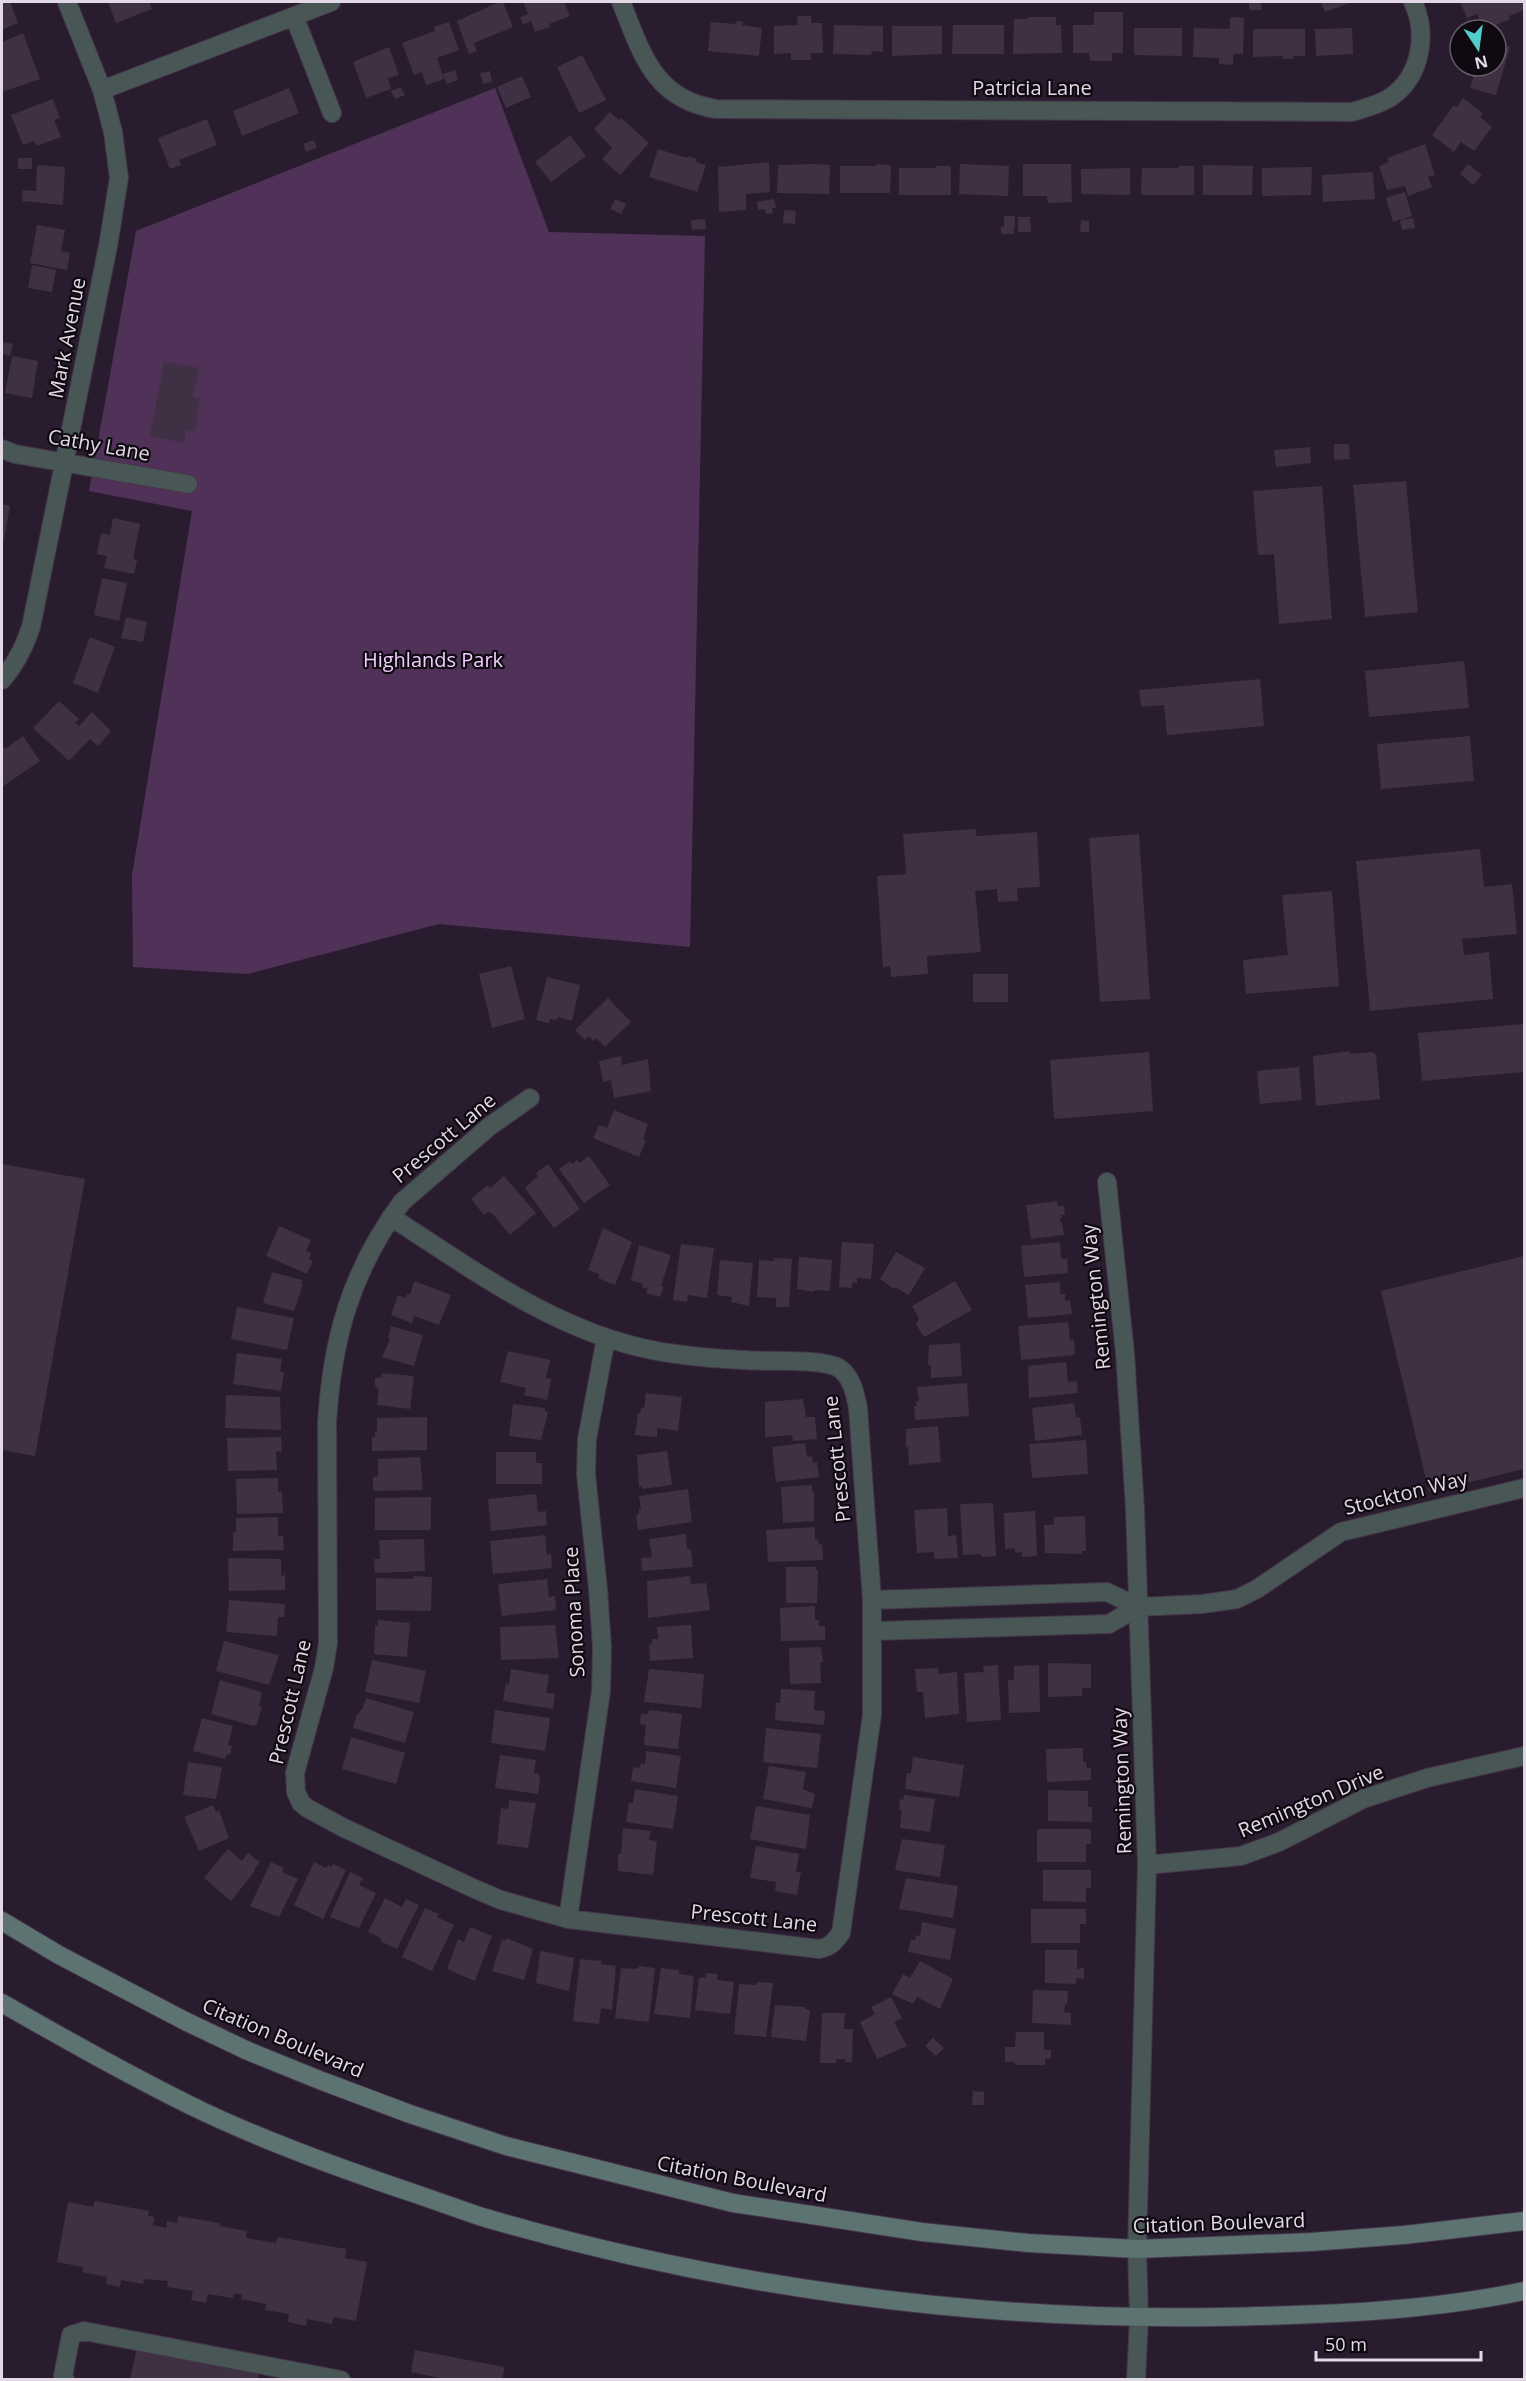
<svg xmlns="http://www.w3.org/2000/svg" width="1526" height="2381" viewBox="0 0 1526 2381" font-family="'Open Sans',sans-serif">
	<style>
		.green { fill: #503259 }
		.building { fill: #3f3044 }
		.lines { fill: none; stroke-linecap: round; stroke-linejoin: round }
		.street-casing { stroke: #443649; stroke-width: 20 }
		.secondary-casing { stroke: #443649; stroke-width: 20 }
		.street { stroke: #485655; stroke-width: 18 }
		.secondary { stroke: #5c7371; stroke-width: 18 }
		.labels { text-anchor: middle; stroke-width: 4.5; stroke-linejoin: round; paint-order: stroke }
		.street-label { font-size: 20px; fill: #e3d9e6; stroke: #0f0911 }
		.park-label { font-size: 20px; fill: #f2cdfe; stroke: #0f0911 }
	</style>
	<rect width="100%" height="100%" fill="#2a1c2f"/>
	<path class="green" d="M495,88L549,232L705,236L690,947L439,924L247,974L133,967L132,875L192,511L89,491L136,231Z"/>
	<path class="building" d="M2,2H10L18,23L2,30Z
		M108,2H149L152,9L116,23Z
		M499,2H503L513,27L474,43L477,51L469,54L457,21Z
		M523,2H564L570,16L549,24L550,27L535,32L531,21L523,25L520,17L528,14Z
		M1249,2H1261L1262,10H1249Z
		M1321,2H1352L1325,12Z
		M1460,2H1524V10L1509,16L1510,19L1484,30L1477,14L1467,18Z
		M1094,12H1123V53H1112V61H1090L1089,53H1073V25H1094Z
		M797,16H811V23H822L823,53H811V60H791V53L774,54V26L798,25Z
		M1027,17H1056V25H1061L1062,53L1013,54L1014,19H1028Z
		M1230,17L1244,18L1243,54H1233V65L1219,64V58L1193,57L1194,28L1230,29Z
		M736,21L743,22L742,25L762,28L759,56L708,51L711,22L736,24Z
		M449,22L459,50L437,58L444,79L426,85L422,72L414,75L402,43L435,31L434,27Z
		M834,25L883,26V52L872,51L871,55L833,54Z
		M953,25H1004V54H952Z
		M892,26H942V54L892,56Z
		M1134,28H1182V56L1134,55Z
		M1352,28L1353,54L1316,56L1315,29Z
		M1253,29H1305V56H1293V59H1283V56L1253,57Z
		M23,33L40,79L2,92V42Z
		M1496,43L1510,47L1496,95L1470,88L1477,66H1496Z
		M389,47L399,75L388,78L391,89L366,98L353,62Z
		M582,55L606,100L579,113L557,67Z
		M455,70L458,80L447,84L443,74Z
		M490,71L492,82L483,84L480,73Z
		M522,76L531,97L506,108L497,87Z
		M401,87L405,95L395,99L391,91Z
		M289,88L299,113L242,136L233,111Z
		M1463,98L1483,113L1480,117L1492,127L1474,151L1461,142L1454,152L1432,135L1454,105L1457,107Z
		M53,99L60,118L54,120L61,137L37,146L34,141L23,145L11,115Z
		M610,112L619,120L621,118L649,143L620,175L602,159L612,148L594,129Z
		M207,119L217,145L179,160L181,165L170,169L158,138Z
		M570,135L586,156L551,182L535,162Z
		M314,140L317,148L306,152L303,144Z
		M1425,144L1435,175L1428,177L1432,187L1408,196L1405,186L1387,190L1379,166L1389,162L1387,158Z
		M658,149L687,158L688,156L697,159L696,162L706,165L697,192L649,177Z
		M18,158H32V169H18Z
		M769,162L770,192L746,194V210L719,212L718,167Z
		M815,164L830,165L829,194L777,193L778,165Z
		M876,164L891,165L890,193H840V166H876Z
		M960,164L1009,166L1008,196L959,194Z
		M1023,164H1071L1072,202L1048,203L1047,196H1023Z
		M1468,164L1482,175L1473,185L1460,174Z
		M37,165L65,167L63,205L22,201L23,190L36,191Z
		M1203,165L1253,166L1252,195H1203Z
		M936,166H951V195H899V168H936Z
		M1179,166H1194V195H1141L1142,168H1179Z
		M1312,167L1311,195L1262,196V168Z
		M1130,168V195L1081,194V169Z
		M1373,172L1375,199L1323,202L1322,175Z
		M1405,192L1412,216L1393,222L1386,198Z
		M615,199L626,204L621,214L610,209Z
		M774,199L776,208H772L773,213L766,214L765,209L758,210L757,202Z
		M784,210L796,211L795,224L783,223Z
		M1004,216H1015V227H1008H1014V234H1001V227H1004Z
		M1018,217H1030L1031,232H1018Z
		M1413,218L1415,228L1402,230L1400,220Z
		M705,219L706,229L692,230L691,220Z
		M1081,220L1089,221V232H1080Z
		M37,225L65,230L61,251L70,253L67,270L30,263Z
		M32,265L56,270L52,292L28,288Z
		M3,342L13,344L10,356L2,354Z
		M12,356L38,361L32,398L5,393Z
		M164,362L199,368L193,397L200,398L195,431L186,430L184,443L150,436Z
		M1334,444H1349L1350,459L1334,460Z
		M1310,447L1311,463L1276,467L1274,450Z
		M1406,481L1418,612L1365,617L1353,485Z
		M1322,486L1332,619L1279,624L1274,554L1258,555L1253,491Z
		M2,504L10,506L3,545H2Z
		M113,518L140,524L133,559L137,560L134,574L104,568L107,556L97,554L101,533L110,535Z
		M102,578L127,583L119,621L94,615Z
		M126,617L147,622L143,642L121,638Z
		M90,637L115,647L98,693L73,683Z
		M1464,661L1469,708L1369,717L1365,671Z
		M1260,679L1264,726L1167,735L1164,705L1141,707L1139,690Z
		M59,701L79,719L75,723L79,726L92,712L111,731L98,746L90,739L69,761L33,728Z
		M23,736L40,761L2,787V744L5,749Z
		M1470,736L1474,781L1381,789L1377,744Z
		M976,829V836L1037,832L1040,887L1017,888L1018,901L998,902L997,889L975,891L981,952L927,956L928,974L891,977L890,966L883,967L877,876L906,874L903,834Z
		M1139,834L1150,999L1100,1002L1089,838Z
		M1480,849L1484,887L1512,884L1517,934L1462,939L1464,955L1489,952L1493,999L1370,1011L1356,861Z
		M1332,891L1339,986L1246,994L1243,960L1288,955L1282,895Z
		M511,966L525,1019L492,1028L479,974Z
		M973,974H1008V1002H973Z
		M547,977L580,985L572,1021L558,1017L557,1020L550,1019L549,1023L536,1020Z
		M608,998L631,1022L605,1047L596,1038L594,1041L589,1036L585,1040L575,1030Z
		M1524,1024V1072L1422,1081L1418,1033Z
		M1350,1051V1054L1373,1052L1376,1055L1380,1099L1316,1106L1313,1056Z
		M1149,1052L1153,1111L1054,1119L1050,1060Z
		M621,1056L622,1065L648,1059L651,1091L614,1098L611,1080L603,1082L599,1061Z
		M1299,1067L1302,1100L1260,1104L1257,1071Z
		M614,1110L648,1124L643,1139L646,1140L639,1157L593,1138L599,1125L607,1128Z
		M589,1156L610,1185L584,1203L559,1169L570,1161L572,1164L577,1160L580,1163Z
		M2,1164L85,1179L35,1456L2,1450Z
		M548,1164L580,1209L554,1228L525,1188L538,1176L536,1173Z
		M504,1176L536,1213L510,1235L492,1213L491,1214L489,1211L484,1215L471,1199L488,1185L490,1188Z
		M1057,1201L1058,1206H1064L1065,1215H1061L1062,1218H1060V1222H1062L1064,1235L1031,1239L1026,1205Z
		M279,1226L311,1240L306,1251L311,1253L309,1259L313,1261L307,1274L266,1256Z
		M603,1228L632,1242L615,1285L598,1278L599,1274L588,1270Z
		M842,1242L874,1244L871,1279L857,1278V1283L852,1282V1288L839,1287Z
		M1060,1242L1061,1259H1067L1068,1273L1024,1277L1021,1246Z
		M681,1244L714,1248L707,1298L688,1295L687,1302L673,1300Z
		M639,1245L671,1255L661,1286L664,1287L660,1297L646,1293L648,1289L642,1287L643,1284L631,1280Z
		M896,1252L925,1268L909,1295L895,1287L894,1289L880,1279Z
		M1524,1256V1469L1429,1492L1381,1291Z
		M799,1257L832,1260L830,1291L814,1290V1292L797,1289Z
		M774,1258L792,1259L789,1307H776V1298L757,1297L759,1260L774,1261Z
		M720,1260L753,1263L749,1306L731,1302L732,1297L717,1295Z
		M272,1272L302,1280L301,1283L303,1284L294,1311L263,1303Z
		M414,1281L451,1295L439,1325L414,1316L412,1323L391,1315L398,1295L406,1298L407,1294L410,1295Z
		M955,1281L972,1310L924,1337L916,1324L919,1318L912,1306Z
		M1060,1282V1294H1065V1301L1070,1300L1072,1314L1028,1318L1025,1285Z
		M237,1307L294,1318L287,1350L231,1339Z
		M1068,1322L1070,1340H1074L1075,1355L1021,1360L1018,1326Z
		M391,1326L423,1335L414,1366L382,1357L390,1339L388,1338Z
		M960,1343L962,1376L931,1378V1365H928L929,1345Z
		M508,1351L550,1360L546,1378L551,1379L547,1400L524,1395L526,1388L500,1382Z
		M237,1353L282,1359L280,1371L284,1372L281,1391L233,1384Z
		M1066,1362L1068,1382L1077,1381L1078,1393L1029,1398L1028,1366Z
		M382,1373L414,1376L410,1409L377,1405L379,1389L375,1386V1378L382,1377Z
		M967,1383L969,1416L915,1420L914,1406H917L916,1401H919L917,1387Z
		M646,1393L682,1397L678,1431L657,1428V1437L635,1435L638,1413H640L641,1408H644Z
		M226,1395L280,1397L281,1430L225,1428Z
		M803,1399L806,1417H815L817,1439L793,1441L792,1435L765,1437V1402Z
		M1074,1403L1076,1418L1080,1417L1082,1435L1035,1441L1032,1408Z
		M513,1404L545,1408V1411L548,1412L541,1440L509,1436Z
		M427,1417V1450L372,1451V1437H375V1432L377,1431V1418Z
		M938,1426L941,1462L909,1465L908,1447H906V1429Z
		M281,1437L282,1452L276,1451L277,1470L228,1471L227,1438Z
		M1086,1440L1088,1474L1032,1478L1029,1444Z
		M805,1443L807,1457L812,1456L813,1463L817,1462L819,1477L776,1482L772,1447Z
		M667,1451L672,1485L642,1489V1486L639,1487L637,1455Z
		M496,1452H536V1463H542V1484H496Z
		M420,1457L423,1490L373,1491V1477L378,1476V1459Z
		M278,1478V1492H282L283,1513L237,1514L236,1479Z
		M812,1485V1492H814V1521L783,1523L781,1487Z
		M688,1489L692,1522L638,1530L636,1515L639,1514V1509H641L639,1496Z
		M536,1494L538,1512L546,1511L547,1525L491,1531L488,1499Z
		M431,1497V1530H375V1498Z
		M993,1503L996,1556L981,1557V1554L963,1555L960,1504Z
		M947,1508L948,1536L956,1535L958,1558L934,1559V1552L917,1553L914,1510Z
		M1035,1511L1037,1556L1022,1557V1552L1015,1553V1548L1005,1549L1004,1513Z
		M1085,1516L1086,1551H1082V1554L1045,1553L1044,1525H1054V1517Z
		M278,1517V1536H283L284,1550L233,1551V1532H236V1518Z
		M815,1527V1540H818L819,1545L822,1544L823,1560L768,1562L766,1530Z
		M686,1534L687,1549H691L693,1567L642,1571L641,1558L652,1557L649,1539Z
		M545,1535L547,1555L551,1554L552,1568L493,1574L490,1541Z
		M424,1539L425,1571L375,1573L374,1559H380L379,1540Z
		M228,1558L281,1559V1576L285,1575V1590L229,1591Z
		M786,1567H816V1570H818L817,1603H786Z
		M414,1576L432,1577L431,1611L376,1610V1578L414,1579Z
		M690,1576L691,1584L706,1583L710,1610L648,1618L647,1581Z
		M547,1579L549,1597L555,1596L556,1610L502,1616L498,1584Z
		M229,1600L285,1604L284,1617H278L277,1636L226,1632Z
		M815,1606V1620H819V1626H825V1640L781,1641L780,1608Z
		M378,1620L410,1623L407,1657L374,1654L375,1625L378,1626Z
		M555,1625L559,1658L501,1660L500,1627Z
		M691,1625L693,1658L650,1661L649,1645L652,1644V1639H658L657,1627Z
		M224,1641L279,1655L269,1685L216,1671Z
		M821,1647L823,1662L820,1663L821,1683L790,1684L789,1648Z
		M372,1660L426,1671L419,1703L365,1692Z
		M1051,1663L1091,1664V1688H1082V1696L1048,1697V1664Z
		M998,1665L1001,1720L967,1722L964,1673L984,1672L983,1666Z
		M1039,1665L1040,1712L1009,1713L1008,1680H1014V1666Z
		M938,1668L939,1674L957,1672L959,1714L925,1718L923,1692H917L915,1669Z
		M511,1669L549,1675L546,1693L555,1694L553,1709L503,1701L506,1683L509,1684Z
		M649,1669L704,1674L701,1708L644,1702Z
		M220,1680L262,1692L259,1706H262L257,1724L254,1726L211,1714Z
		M781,1689L815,1691L814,1710L825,1711L824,1725L775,1720L776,1703H780Z
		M366,1698L414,1712L405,1743L353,1728L357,1714H359L360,1710H362Z
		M495,1710L550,1718L545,1751L491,1743Z
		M649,1710L682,1714L678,1749L644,1745L646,1725L640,1724L641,1714H648Z
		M202,1718L233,1726L228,1745L232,1746L230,1755L227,1754L225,1759L193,1751Z
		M766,1728L821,1734L817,1768L763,1762Z
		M351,1737L405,1753L396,1784L342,1769Z
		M1083,1748V1762H1086L1087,1768H1091V1780L1047,1782L1046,1749Z
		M646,1751L681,1756L676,1788L631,1781L633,1767L640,1768L641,1763L645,1764Z
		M500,1755L536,1760L534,1773L539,1774L540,1780L538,1794L495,1788Z
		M913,1757L964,1765L959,1797L905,1789L907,1773H911Z
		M188,1762L222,1767L216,1799L183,1795Z
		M769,1766L806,1772L803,1789L815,1794L812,1808L763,1799Z
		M635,1789L678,1796L673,1829L626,1822L629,1803H633Z
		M1048,1790L1088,1791V1807H1092V1822L1048,1821Z
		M904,1795L935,1799L930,1832L900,1828L902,1810H899L900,1799L903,1800Z
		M509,1800L536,1803L528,1848L497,1844L501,1808L508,1809Z
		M213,1805L216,1812L219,1810L229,1838L199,1851L184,1817Z
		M756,1806L810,1815L806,1849L750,1839Z
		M623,1828L651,1831L649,1840L657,1841L653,1875L618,1871V1854H621Z
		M1037,1829H1091V1844H1086V1862H1037Z
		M902,1839L945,1845L940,1877L895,1870Z
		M756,1846L799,1854L796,1872H801L797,1895L775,1891L776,1882L750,1878Z
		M228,1849L242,1861L248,1853L260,1862L254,1870L255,1871L231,1901L204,1878Z
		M271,1862L284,1868L282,1872L298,1879L279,1917L250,1906Z
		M314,1862L326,1868L328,1865L332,1867L333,1864L346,1870L323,1919L294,1905Z
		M1043,1870H1091V1888H1086V1902L1043,1901Z
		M350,1872L363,1878L359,1885L376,1893L359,1928L330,1917Z
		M906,1878L958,1886L953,1918L899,1909Z
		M385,1898L402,1907L406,1899L419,1905L397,1949L380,1941L381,1938L368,1932Z
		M425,1908L439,1914L437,1917L454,1925L432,1971L402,1957Z
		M1031,1909H1086V1924H1080V1943H1031Z
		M922,1922L956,1929L950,1960L908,1952L911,1939L915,1940L916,1935L920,1936Z
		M470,1927L492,1936L475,1981L447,1969L458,1939L464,1942Z
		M506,1938L533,1949L524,1980L492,1971L502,1940L506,1941Z
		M1045,1950H1077V1969L1084,1968V1979L1076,1978V1984L1045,1983Z
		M543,1951L574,1958L569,1991L536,1983L540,1952Z
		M580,1959L602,1961L601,1964L616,1966L612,2010L601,2008L599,2024L573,2021Z
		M920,1961L953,1979L940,2009L917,1997L913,2004L892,1994L903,1974L910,1978Z
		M639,1966L655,1968L649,2022L615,2018L621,1968L635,1969L639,1968Z
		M661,1968L679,1970V1974L694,1976L690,2018L654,2014Z
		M706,1973L717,1974V1980L734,1982L730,2014L695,2010L699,1978L706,1977Z
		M757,1982L773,1983L766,2037L734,2034L739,1984L757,1985Z
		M1033,1990L1068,1991L1067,2004H1065L1064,2012L1071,2013V2025L1032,2023Z
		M891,1997L902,2018L894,2022L907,2046L877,2059L860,2022L875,2014L871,2007Z
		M775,2005L805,2007V2009L810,2010L806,2041L771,2037Z
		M822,2013H845L844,2029H853L852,2062H845V2059H836V2063H820Z
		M1016,2032H1044V2050H1051V2059H1045V2065H1015V2062H1005V2047H1015Z
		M933,2038L944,2048L936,2056L925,2046Z
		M973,2091L984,2092V2105H972Z
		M95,2201L149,2211L148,2216L155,2217L153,2225L166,2228L167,2221L177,2223L178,2216L220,2223L219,2226L247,2231L246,2238L276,2243L277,2237L346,2249L345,2258L367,2262L356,2321L333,2317L332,2324L307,2319L306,2326L288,2322L289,2314L265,2310L266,2304L241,2299L242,2295L234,2293L233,2298L208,2294L206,2303L191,2300L193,2291L167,2287L168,2281L144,2279L143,2284L121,2280L120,2287L106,2284L107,2277L82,2272L83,2267L57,2262L68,2202L93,2207Z
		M137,2347L260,2371L258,2380H130Z
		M415,2350L505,2367L502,2380H449L411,2372Z"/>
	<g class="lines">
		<g class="street-casing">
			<path id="street" d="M621,2C642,53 653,99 716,109L1352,112C1365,108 1379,105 1391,97C1421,76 1428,34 1413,2
				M294,16L332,113
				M102,90L331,2
				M2,449L15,454L188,484
				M2,680C16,664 24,648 31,627L108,246L119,178L113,132L102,90L67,2
				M1107,1182L1125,1353L1135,1509L1147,1865L1137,2249L1139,2318L1136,2380
				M391,1217C480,1274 568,1341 676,1354C698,1357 721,1359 744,1360C766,1362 821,1358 839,1368C852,1377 855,1393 858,1408L872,1600V1715L841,1933C834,1942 831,1947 819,1949L568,1919L501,1900L475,1889L342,1827L307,1808L301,1803L296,1792L295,1773L324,1668L328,1643L327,1423C332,1339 351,1271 402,1202L490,1126L530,1098
				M872,1600L1107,1592L1138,1607
				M873,1631L1109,1624L1138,1607L1202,1604L1237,1599L1257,1589L1341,1532L1524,1488
				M1147,1865L1241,1856L1279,1842L1363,1799L1427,1778L1524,1756
				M568,1919L601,1691L602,1647L598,1589L586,1474L587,1439L606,1338
				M65,2380L63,2376L71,2335L84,2331L341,2380"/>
		</g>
		<g class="secondary-casing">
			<path id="secondary" d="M2,1921L59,1955L185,2021L248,2051L322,2081L410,2114L506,2146L733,2203L922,2232L1028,2243L1137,2249L1311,2242L1404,2235L1524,2221
				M2,2003C68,2041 135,2079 204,2112C274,2145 347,2171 419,2195C439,2202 459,2209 479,2216C714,2286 972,2321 1216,2317C1319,2315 1424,2312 1524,2291"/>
		</g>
		<use href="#street" class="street"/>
		<use href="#secondary" class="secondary"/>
	</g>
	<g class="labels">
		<g class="street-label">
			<text x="1032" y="95">Patricia Lane</text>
			<text transform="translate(67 338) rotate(-79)" y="7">Mark Avenue</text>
			<text transform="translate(99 445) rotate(10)" y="7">Cathy Lane</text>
			<text transform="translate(444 1138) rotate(-40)" y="7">Prescott Lane</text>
			<text transform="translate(1096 1297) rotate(-96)" y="7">Remington Way</text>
			<text transform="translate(837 1459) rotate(-96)" y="7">Prescott Lane</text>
			<text transform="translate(1406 1493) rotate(-14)" y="7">Stockton Way</text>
			<text transform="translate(574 1612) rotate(-93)" y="7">Sonoma Place</text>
			<text transform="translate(290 1702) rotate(-77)" y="7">Prescott Lane</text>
			<text transform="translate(1122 1781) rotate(-92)" y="7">Remington Way</text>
			<text transform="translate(1311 1801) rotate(-23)" y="7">Remington Drive</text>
			<text transform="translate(754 1918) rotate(6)" y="7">Prescott Lane</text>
			<text transform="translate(283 2038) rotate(23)" y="7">Citation Boulevard</text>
			<text transform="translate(742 2179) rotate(11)" y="7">Citation Boulevard</text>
			<text transform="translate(1219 2223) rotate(-2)" y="7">Citation Boulevard</text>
		</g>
		<g class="park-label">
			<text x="433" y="667">Highlands Park</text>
		</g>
	</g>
	<rect width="1526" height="2381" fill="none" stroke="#e3d9e6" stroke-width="6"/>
	<g transform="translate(1478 48) rotate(167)"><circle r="28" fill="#0f0911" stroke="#645c66" stroke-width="1.5"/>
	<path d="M0-4.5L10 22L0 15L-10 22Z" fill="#53cdc9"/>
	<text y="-9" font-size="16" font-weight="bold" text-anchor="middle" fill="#e3d9e6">N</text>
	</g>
	<path d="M1316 2351v9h165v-9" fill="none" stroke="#e3d9e6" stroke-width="3"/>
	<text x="1325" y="2351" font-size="18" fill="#e3d9e6" stroke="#0f0911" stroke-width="4.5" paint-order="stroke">50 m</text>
</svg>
